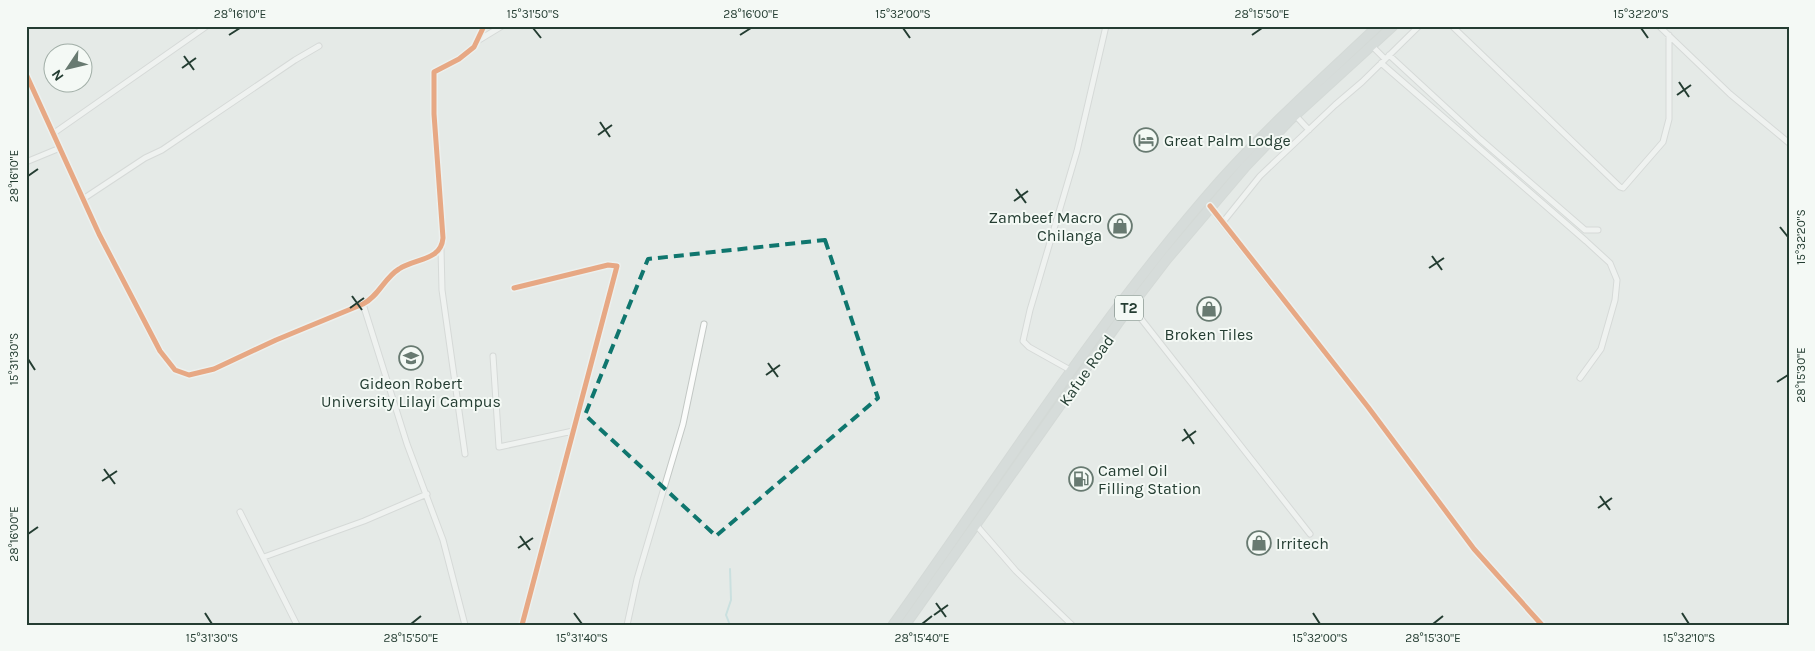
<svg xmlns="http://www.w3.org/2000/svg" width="1815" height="651" viewBox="0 0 1815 651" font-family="Karla,sans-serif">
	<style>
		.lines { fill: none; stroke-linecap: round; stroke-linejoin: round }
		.stream { stroke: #a8d6d6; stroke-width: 2 }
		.minor-casing { stroke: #c2c7c4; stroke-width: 7 }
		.trunk-casing { stroke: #bdc6c2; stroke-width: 11 }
		.minor { stroke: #fbfcfb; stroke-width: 5 }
		.trunk { stroke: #c4ccc9; stroke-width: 9 }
		.cycleway-casing { stroke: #f4f9f5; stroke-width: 8 }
		.cycleway { stroke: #e8590c; stroke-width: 5 }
		.marked { fill: none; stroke: #0f766e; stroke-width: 4; stroke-dasharray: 10 6; stroke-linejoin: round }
		.ticks { fill: none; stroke: #243d32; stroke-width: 2 }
		.labels { text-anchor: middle; stroke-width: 4; stroke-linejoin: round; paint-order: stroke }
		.shield { fill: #f4f9f5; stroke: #62756c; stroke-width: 1 }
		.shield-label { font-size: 15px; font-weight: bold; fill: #243d32 }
		.poi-label { font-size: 16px; fill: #243d32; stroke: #f4f9f5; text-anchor: start }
		.street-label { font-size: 16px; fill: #243d32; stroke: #f4f9f5 }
		.neatline { fill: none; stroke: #243d32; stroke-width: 2 }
		.ticks-label { font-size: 12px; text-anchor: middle; fill: #243d32 }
	</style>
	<rect width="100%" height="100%" fill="#e5eae7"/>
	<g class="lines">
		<path class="stream" d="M730,625L726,615L731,600L730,569"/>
		<g class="minor-casing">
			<path id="minor" d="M1452,26L1620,187L1623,188L1663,142L1669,119V35
				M1659,26L1730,94L1789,143
				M479,40L502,26
				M1371,45L1385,59
				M1389,55L1480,139L1585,230H1598
				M1381,63L1586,241L1610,263L1617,280L1615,300L1601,349L1580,378
				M26,74L99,234L160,351L175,370L189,375L214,369L276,340L363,304C379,296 384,278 399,269C416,258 441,261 443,238L434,114V72L459,59L474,47L484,26
				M1295,115L1309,130
				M54,133L207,26
				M26,162L60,148
				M83,199L145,158L162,150L295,60L319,46
				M1210,207L1368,407L1474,549L1542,625
				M1223,222L1260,176L1335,105L1362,82L1419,26
				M441,249L442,290L465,454
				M514,288L608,265L617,266L522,625
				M363,304L407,444L443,540L465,625
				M1131,306L1310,534
				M493,356L499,447L573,431
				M1072,371L1029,347L1023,341L1030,310L1077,151L1106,26
				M240,512L297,625
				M977,526L1016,571L1072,625
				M264,557L364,521L427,494
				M627,625L637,579L683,424L704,324"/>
		</g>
		<g class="trunk-casing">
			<path id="trunk" d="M893,625C1000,476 1099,318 1220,181C1269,126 1324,77 1378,26
				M905,625L1118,323L1167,259L1246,166L1290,120L1393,26"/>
		</g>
		<use href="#minor" class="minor"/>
		<use href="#trunk" class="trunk"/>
		<g class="cycleway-casing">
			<path id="cycleway" d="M26,74L99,234L160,351L175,370L189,375L214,369L276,340L363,304C379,296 384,278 399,269C416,258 441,261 443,238L434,114V72L459,59L474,47L484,26
				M1210,206L1368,407L1474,549L1542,625
				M514,288L608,265L617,266L522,625"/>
		</g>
		<use href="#cycleway" class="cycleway"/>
	</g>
	<path d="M0 0H1815V651H0ZM825,240L878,398L716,536L585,415L648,259Z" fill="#e5eae7" fill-opacity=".55" fill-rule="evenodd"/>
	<path class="marked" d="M825,240L878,398L716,536L585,415L648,259Z"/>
	<path class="ticks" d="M533,28L541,38M903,28L910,38M1641,28L1648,38M229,35L240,28M740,35L751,28M1252,35L1262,28M184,56L194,70M182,68L196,58M1679,82L1689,97M1677,95L1691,85M600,122L610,137M598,135L612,125M28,176L38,169M1016,189L1026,203M1014,201L1028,191M1780,227L1788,237M1432,256L1442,270M1429,268L1444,258M352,296L362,310M350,308L364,298M28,359L35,370M768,363L778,377M766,375L780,365M1777,382L1788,375M1184,429L1194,444M1182,441L1196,431M104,469L115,484M102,481L117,471M1600,496L1610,510M1598,508L1612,498M28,534L38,527M520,536L530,550M518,548L533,538M936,603L946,617M205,613L212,624M574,613L582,624M1313,613L1320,624M1682,613L1689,624M934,615L948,605M411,624L421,616M922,624L932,616M1433,624L1443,616"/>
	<defs>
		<g id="hotel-ring" transform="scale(1.25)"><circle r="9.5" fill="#f4f9f5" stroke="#687a71" stroke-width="1.5"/><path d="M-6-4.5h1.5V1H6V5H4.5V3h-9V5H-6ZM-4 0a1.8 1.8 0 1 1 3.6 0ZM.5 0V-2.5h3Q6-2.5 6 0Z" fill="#687a71"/></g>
		<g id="shop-ring" transform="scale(1.25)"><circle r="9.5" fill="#f4f9f5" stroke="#687a71" stroke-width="1.5"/><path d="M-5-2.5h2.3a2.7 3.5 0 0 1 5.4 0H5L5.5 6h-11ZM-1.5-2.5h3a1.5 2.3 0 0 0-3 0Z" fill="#687a71"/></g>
		<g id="university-ring" transform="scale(1.25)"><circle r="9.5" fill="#f4f9f5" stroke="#687a71" stroke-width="1.5"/><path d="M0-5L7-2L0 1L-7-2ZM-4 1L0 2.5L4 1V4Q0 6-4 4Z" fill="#687a71"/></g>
		<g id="fuel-ring" transform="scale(1.25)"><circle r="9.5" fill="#f4f9f5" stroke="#687a71" stroke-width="1.5"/><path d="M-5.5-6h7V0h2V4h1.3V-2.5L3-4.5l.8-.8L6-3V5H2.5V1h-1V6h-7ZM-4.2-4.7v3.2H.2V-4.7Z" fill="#687a71"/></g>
	</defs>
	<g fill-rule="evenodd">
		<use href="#hotel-ring" x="1146" y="140"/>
		<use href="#shop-ring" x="1120" y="226"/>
		<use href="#shop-ring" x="1209" y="309"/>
		<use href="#university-ring" x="411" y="358"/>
		<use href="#fuel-ring" x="1081" y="479"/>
		<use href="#shop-ring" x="1259" y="543"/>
	</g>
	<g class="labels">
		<rect class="shield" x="1115" y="295.5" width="28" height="25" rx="4"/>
		<g class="shield-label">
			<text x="1129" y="313">T2</text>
		</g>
		<g class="poi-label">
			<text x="1164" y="146">Great Palm Lodge</text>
			<text x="1102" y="223" text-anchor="end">Zambeef Macro<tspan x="1102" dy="18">Chilanga</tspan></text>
			<text x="1209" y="340" text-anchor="middle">Broken Tiles</text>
			<text x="411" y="389" text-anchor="middle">Gideon Robert<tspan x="411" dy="18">University Lilayi Campus</tspan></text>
			<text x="1098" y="476">Camel Oil<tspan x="1098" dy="18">Filling Station</tspan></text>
			<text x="1276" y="549">Irritech</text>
		</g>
		<g class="street-label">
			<text transform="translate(1086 370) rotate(-55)" y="6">Kafue Road</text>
		</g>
	</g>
	<rect width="1815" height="651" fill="none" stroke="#f4f9f5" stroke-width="55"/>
	<g transform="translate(68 68) rotate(235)"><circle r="24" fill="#f4f9f5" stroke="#a1aea7"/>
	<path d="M0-4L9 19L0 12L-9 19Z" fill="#687a71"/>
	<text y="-8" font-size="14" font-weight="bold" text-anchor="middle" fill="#243d32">N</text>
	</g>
	<rect x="28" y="28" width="1760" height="596" class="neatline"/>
	<g class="ticks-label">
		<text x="240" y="18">28°16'10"E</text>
		<text x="533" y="18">15°31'50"S</text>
		<text x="751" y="18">28°16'00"E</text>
		<text x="903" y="18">15°32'00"S</text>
		<text x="1262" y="18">28°15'50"E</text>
		<text x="1641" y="18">15°32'20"S</text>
		<text transform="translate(14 176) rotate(-90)" y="4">28°16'10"E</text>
		<text transform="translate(1801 237) rotate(-90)" y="4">15°32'20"S</text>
		<text transform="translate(14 359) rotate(-90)" y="4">15°31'30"S</text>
		<text transform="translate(1801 375) rotate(-90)" y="4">28°15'30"E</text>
		<text transform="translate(14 534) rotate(-90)" y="4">28°16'00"E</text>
		<text x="212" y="642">15°31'30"S</text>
		<text x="411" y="642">28°15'50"E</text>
		<text x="582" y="642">15°31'40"S</text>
		<text x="922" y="642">28°15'40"E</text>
		<text x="1320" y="642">15°32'00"S</text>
		<text x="1433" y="642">28°15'30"E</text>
		<text x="1689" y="642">15°32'10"S</text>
	</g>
</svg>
